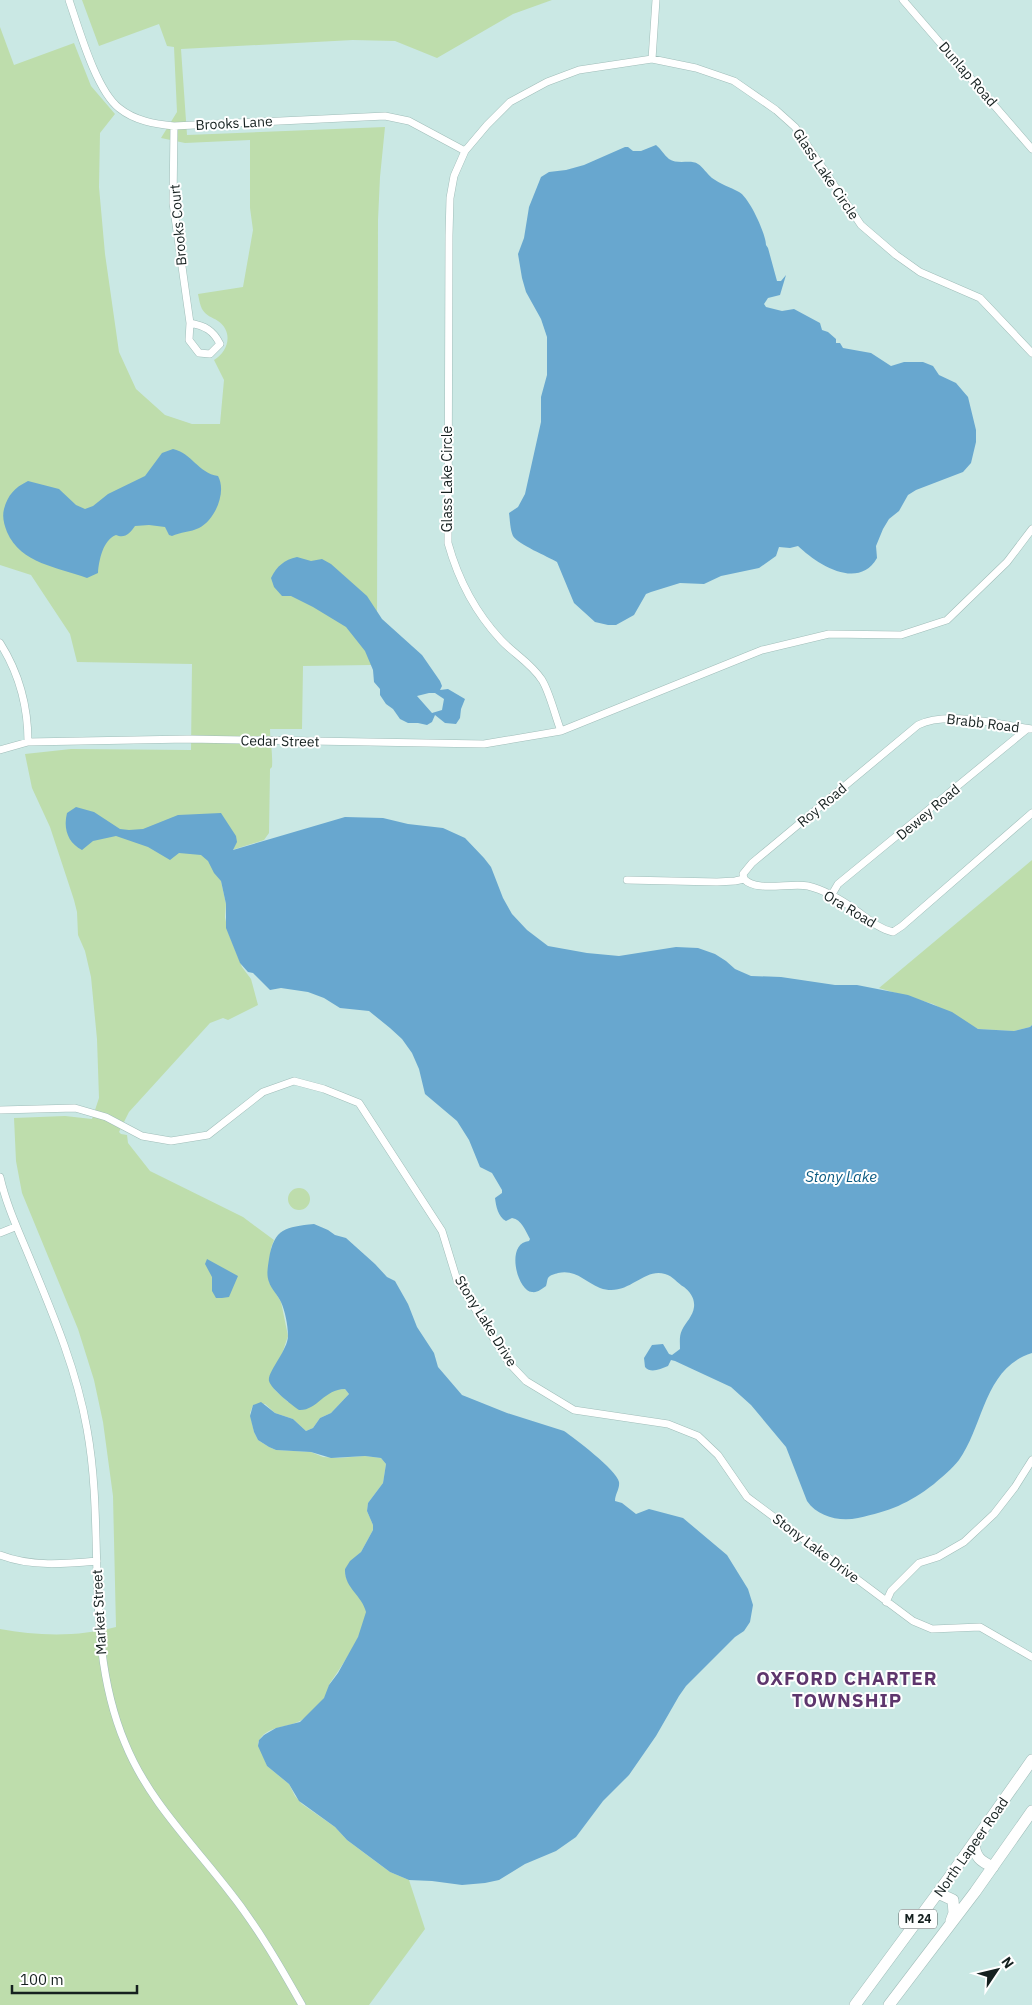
<svg xmlns="http://www.w3.org/2000/svg" width="1032" height="2005" viewBox="0 0 1032 2005" font-family="'IBM Plex Sans',sans-serif">
	<style>
		.green { fill: #beddac }
		.water { fill: #68a7cf; fill-rule: evenodd }
		.lines { fill: none; stroke-linecap: round; stroke-linejoin: round }
		.minor-casing { stroke: #a0bdb9; stroke-width: 8 }
		.primary-casing { stroke: #a0bdb9; stroke-width: 12 }
		.minor { stroke: #fff; stroke-width: 7 }
		.primary { stroke: #fff; stroke-width: 11 }
		.labels { text-anchor: middle; stroke-width: 4; stroke-linejoin: round; paint-order: stroke }
		.shield { fill: #fff; stroke: #5b6362; stroke-width: 1 }
		.shield-label { font-size: 12px; font-weight: bold; fill: #15201f }
		.street-label { font-size: 14px; fill: #15201f; stroke: #fff }
		.water-label { font-size: 15px; font-style: italic; fill: #095980; stroke: #fff }
		.district-label { font-size: 19px; font-weight: bold; letter-spacing: 1px; fill: #5e366d; stroke: #fff }
	</style>
	<rect width="100%" height="100%" fill="#cae8e4"/>
	<path class="green" d="M82,0H552L513,14L437,58L395,41L353,40L181,49L187,135L385,127L380,177L378,220L377,629L371,665L303,666L302,729H270C270,742 273,753 272,767L270,769L269,833L264,840L232,850L221,881L226,904L225,917L228,932L242,967L251,979L258,1005L228,1020L223,1018L210,1023L129,1112L119,1132L121,1134L127,1135L128,1143L150,1171L243,1217L274,1240L271,1248L269,1282L281,1302L288,1336L281,1357L269,1378L275,1390L288,1402L316,1403L332,1390L345,1389L349,1394L331,1413L320,1418L313,1428L306,1431L293,1419L275,1413L265,1404L253,1405L250,1413L254,1432L258,1440L269,1447L276,1450L311,1452L323,1457L338,1458L365,1456L381,1458L386,1464L383,1483L368,1503L367,1511L373,1525V1530L361,1552L345,1569C345,1590 366,1595 366,1612C367,1629 340,1669 330,1683C328,1687 328,1693 325,1697C319,1705 311,1714 303,1719C290,1729 265,1724 258,1743L267,1766L289,1784L295,1796L302,1804L335,1827L347,1840L379,1864L390,1872L409,1880L425,1929L369,2005H0V1629C37,1636 79,1637 116,1627L113,1496L103,1422L94,1380L78,1329L22,1193L16,1161L14,1118L65,1116L92,1119L99,1098L97,1039L91,977L85,951L78,935L77,912L74,900L50,827L32,788L25,754L71,749L191,750L192,664L77,662L70,634L31,575L0,565V27L14,65L74,43L91,86L115,114L100,133L99,187L105,254L119,352L136,389L165,415L192,424H220L224,380L214,360C228,352 234,332 218,321C212,317 206,316 202,309C200,305 199,299 198,294L243,287L253,230L250,208V140L185,143L161,138L177,112L174,47L167,46L159,24L99,46Z
		M1032,860V1025L1030,1027L1014,1031L978,1029L933,1004L879,988Z
		M288 1199a11 11 0 1 1 22 0a11 11 0 1 1-22 0Z"/>
	<path class="water" d="M656,145C661,149 664,155 669,159C678,165 691,159 698,164C703,167 707,174 712,178C720,184 730,187 739,192C749,197 766,234 766,245L768,248L777,281H781L786,275L780,295L768,298L764,304L766,307L782,311L794,309L820,323L822,330L828,332L836,339V343H840L843,348L871,353L891,366L904,362H923L933,366L939,375L956,383L968,397L976,430V442L971,463L963,472L916,490L908,495L899,511L889,519L883,529L876,546L877,558C858,591 817,564 798,546L790,548L779,547L776,556L759,568L721,576L704,584L680,583L651,592L646,594L634,615L616,625H608L595,622L574,603L557,562C547,556 519,545 513,536C510,529 510,520 509,513L518,507L525,494L541,422V397L547,375V337L541,319L526,292L522,278L518,254L524,238L529,207L541,177L549,172L566,170L584,165L625,147H628L633,151H641Z
		M173,449C192,453 198,473 218,476C227,492 215,520 199,528C191,532 180,532 172,536L169,535L165,527L149,525L135,526C130,533 125,539 116,535C103,540 99,560 98,573L87,578C58,567 21,564 7,532C4,524 2,517 4,509C8,495 14,488 28,481L59,489L76,505L85,509L93,506L108,494L145,476L162,453Z
		M297,557L311,561L322,559L331,564L367,596L382,619L422,655L440,681L442,686L440,690L448,689L465,699L461,709L460,718L456,724L445,723L435,715L432,722L427,725L418,723H408L400,719L393,709L386,704L380,695V689L374,682L373,670L365,651L346,627L313,607L291,596H282L274,587L271,578C277,566 284,560 297,557ZM429,693H435L444,699L442,710L432,713L417,696Z
		M76,807L94,812L120,829L129,830L143,829L178,815L221,813L236,836L237,842L233,850L345,817L383,818L408,824L443,828L465,838L484,858L491,867L503,898L512,914L527,930L548,946L587,953L619,956L676,947L698,948L715,954L726,961L735,969L751,976L781,977L835,985H857L908,995L952,1012L978,1029L1014,1031L1030,1027L1032,1025V1353C984,1368 984,1425 959,1460C952,1469 942,1477 934,1484C908,1504 890,1511 858,1518C840,1522 818,1517 807,1501L786,1447L751,1405L731,1387L675,1361L671,1360L668,1366C660,1369 651,1374 645,1367L644,1358L652,1345L663,1344L669,1354L672,1355L680,1349C680,1343 679,1336 682,1330C686,1322 693,1316 694,1307C695,1298 690,1292 684,1287C677,1283 673,1276 665,1274C643,1267 628,1298 600,1288C585,1282 576,1269 558,1273C555,1274 550,1275 548,1278C547,1280 547,1283 546,1286C542,1289 537,1293 532,1292C517,1291 505,1243 529,1241L530,1239C525,1230 522,1220 512,1218L506,1221C498,1217 496,1206 495,1198L502,1193V1190L492,1173L480,1167L469,1140L457,1121L425,1094L419,1069L412,1053L402,1039L390,1028L369,1011L340,1008L324,998L308,992L281,988L270,990L253,973L248,972L240,963L226,928V904L221,881L214,873L208,861L201,855L179,853L170,860L148,847L116,836L93,841L82,850C68,843 63,829 67,813Z
		M314,1224L328,1230L335,1235L346,1238L375,1264L387,1277L395,1281L408,1304L417,1327L434,1353L438,1367L462,1395L507,1413L564,1431C574,1438 617,1470 619,1482C620,1489 615,1494 615,1501L622,1503L636,1514L649,1509L683,1518L727,1555L748,1589L753,1605L750,1622L744,1631L735,1637L686,1686L679,1696L656,1736L629,1775L603,1801L576,1837L556,1851L525,1864L499,1880L485,1883L462,1885L432,1881L409,1880L390,1872L347,1840L335,1827L299,1801L289,1784L267,1766L258,1746L259,1740L264,1735L276,1728L300,1722L324,1698L329,1685L338,1673L358,1637L366,1612C362,1595 344,1588 345,1569L350,1561L361,1552L373,1530V1525L367,1511L368,1503L383,1483L386,1464L381,1458L365,1456L331,1458L311,1452L276,1450L269,1447L258,1440L254,1432L250,1416L253,1405L261,1402L275,1413L293,1419L306,1431L313,1428L320,1418L331,1413L349,1394L345,1389C324,1389 317,1411 299,1410C292,1405 271,1389 269,1381C267,1372 288,1350 288,1336C288,1325 285,1311 281,1302C278,1295 271,1289 269,1282C266,1275 268,1266 269,1259C274,1228 286,1227 314,1224Z
		M207,1259L238,1276L229,1297L222,1298H216L212,1291V1277L205,1264Z"/>
	<g class="lines">
		<g class="minor-casing">
			<path id="minor" d="M69,0C79,29 96,90 119,108C135,121 155,124 174,126L385,116L409,121L465,151
				M903,0L1032,149
				M652,59L656,0
				M174,126L173,203L190,323L189,340L199,353L210,354L220,344C213,330 205,326 190,323
				M1032,353L980,298L920,272L896,255L861,225L795,127L776,110L734,81L696,68L652,59L579,70L547,82L510,102L487,125L465,151L454,176L450,198L449,235L448,543C458,579 475,612 501,640C514,654 531,663 542,680C550,693 555,716 561,731L762,650L829,634L901,635L947,620L1007,562L1032,529
				M0,643C19,673 28,707 28,742
				M0,750L28,742L188,739L484,744L561,731
				M744,879L743,874L752,863L918,725C948,710 999,725 1032,729
				M744,879C757,893 791,882 808,886C825,890 843,901 857,911C868,919 879,929 893,932L902,926L1032,813
				M627,880L717,882L735,881L744,879
				M831,896L838,884L1027,729
				M0,1110L75,1108L106,1117L142,1136L171,1141L208,1135L263,1092L294,1081L324,1089L359,1103L442,1231L457,1280L509,1363L526,1381L574,1410L668,1424L698,1436L718,1455L747,1497L913,1621L932,1629L980,1627L1032,1657
				M0,1177C7,1208 21,1236 33,1266C55,1319 77,1372 87,1429C106,1533 83,1643 125,1743C148,1800 192,1843 229,1891C257,1926 280,1966 302,2005
				M0,1233L15,1227
				M0,1555C31,1567 64,1564 97,1561
				M886,1602L891,1591L919,1563L938,1557L964,1542L994,1514L1015,1487L1032,1460"/>
		</g>
		<g class="primary-casing">
			<path id="primary" d="M974,1843C975,1857 980,1861 993,1867
				M938,1893L953,1900L954,1913L951,1921
				M855,2005L948,1879L1032,1760
				M889,2005L975,1892L1032,1811"/>
		</g>
		<use href="#minor" class="minor"/>
		<use href="#primary" class="primary"/>
	</g>
	<g class="labels">
		<rect class="shield" x="899" y="1909.5" width="38" height="19" rx="4"/>
		<g class="shield-label">
			<text x="918" y="1923">M 24</text>
		</g>
		<g class="street-label">
			<text transform="translate(968 74) rotate(49)" y="5">Dunlap Road</text>
			<text transform="translate(234 123) rotate(-3)" y="5">Brooks Lane</text>
			<text transform="translate(826 174) rotate(56)" y="5">Glass Lake Circle</text>
			<text transform="translate(178 225) rotate(-95)" y="5">Brooks Court</text>
			<text transform="translate(447 479) rotate(-90)" y="5">Glass Lake Circle</text>
			<text transform="translate(983 723) rotate(7)" y="5">Brabb Road</text>
			<text transform="translate(280 741) rotate(1)" y="5">Cedar Street</text>
			<text transform="translate(822 805) rotate(-40)" y="5">Roy Road</text>
			<text transform="translate(928 812) rotate(-40)" y="5">Dewey Road</text>
			<text transform="translate(850 909) rotate(31)" y="5">Ora Road</text>
			<text transform="translate(486 1321) rotate(58)" y="5">Stony Lake Drive</text>
			<text transform="translate(816 1548) rotate(37)" y="5">Stony Lake Drive</text>
			<text transform="translate(99 1612) rotate(-93)" y="5">Market Street</text>
			<text transform="translate(971 1847) rotate(-55)" y="5">North Lapeer Road</text>
		</g>
		<g class="water-label">
			<text x="841" y="1182">Stony Lake</text>
		</g>
		<g class="district-label">
			<text x="847" y="1685">OXFORD CHARTER<tspan x="847" dy="22">TOWNSHIP</tspan></text>
		</g>
	</g>
	<g transform="translate(997 1970) rotate(55)" stroke="#ffffff" stroke-width="4" paint-order="stroke">
	<path d="M0-4L9 19L0 12L-9 19Z" fill="#15201f"/>
	<text y="-8" font-size="14" font-weight="bold" text-anchor="middle" fill="#15201f">N</text>
	</g>
	<path d="M12 1985v8h125v-8" fill="none" stroke="#15201f" stroke-width="2.5"/>
	<text x="20" y="1985" font-size="15" fill="#15201f" stroke="#ffffff" stroke-width="4" paint-order="stroke">100 m</text>
</svg>
